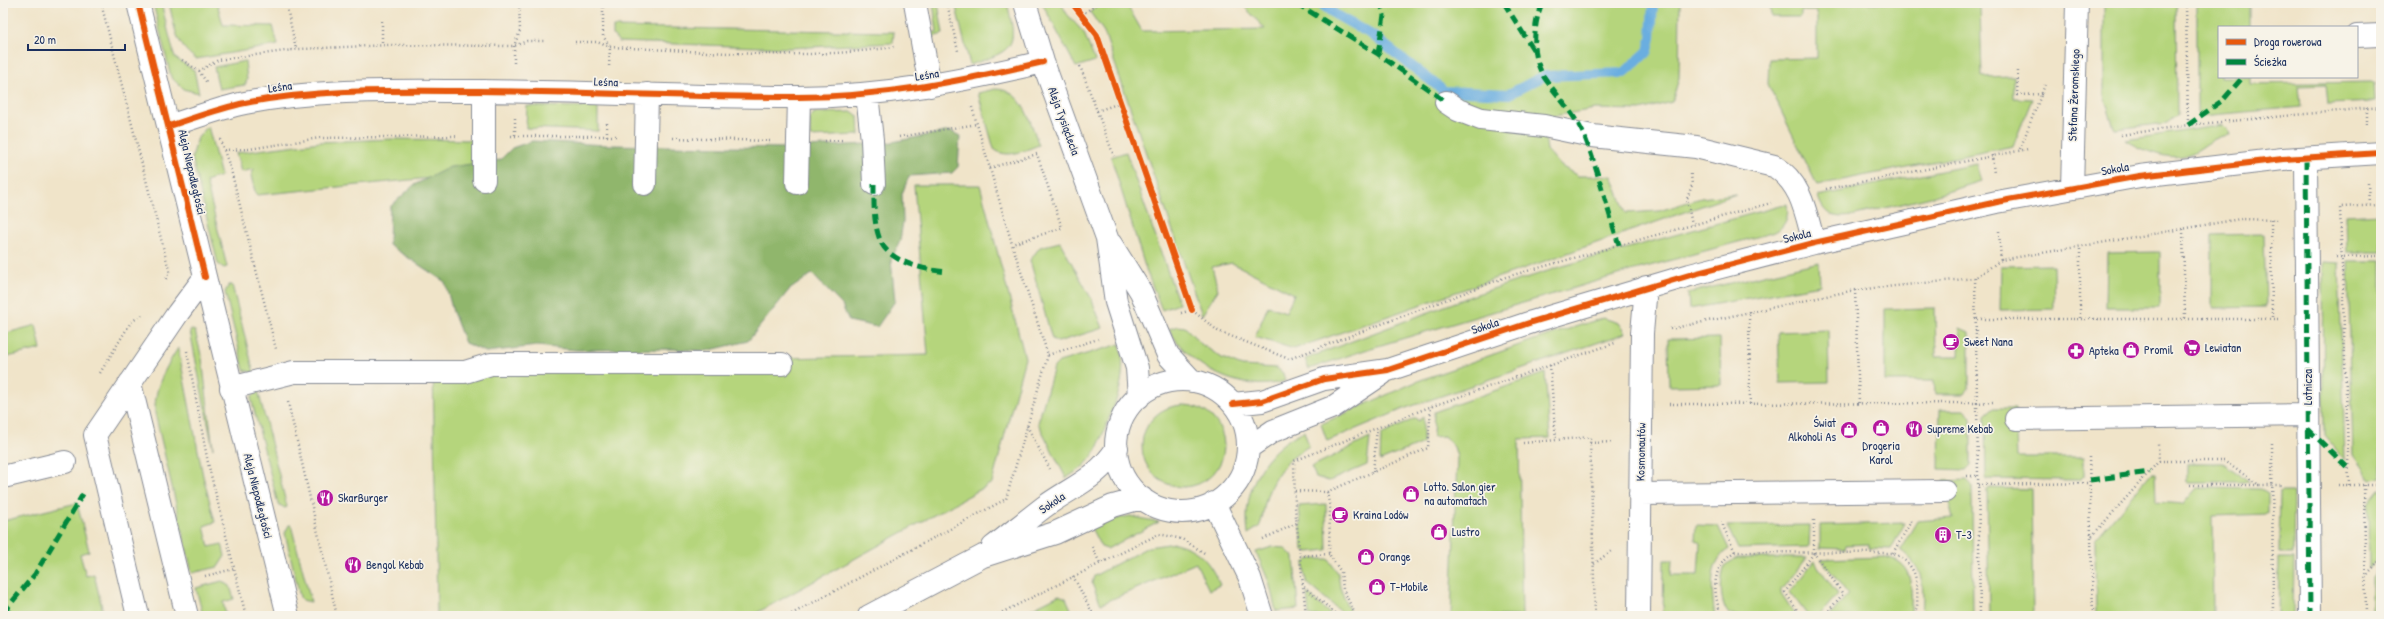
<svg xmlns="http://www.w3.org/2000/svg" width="2384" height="619" viewBox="0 0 2384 619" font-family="'Patrick Hand',sans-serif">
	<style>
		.green { fill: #b5d57c; stroke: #68826d }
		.forest { fill: #90b66c; stroke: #567265 }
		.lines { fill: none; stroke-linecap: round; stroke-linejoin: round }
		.stream { stroke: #6baee0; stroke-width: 10 }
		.minor-casing { stroke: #868a94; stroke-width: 24 }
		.path { stroke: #868a94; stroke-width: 2.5; stroke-dasharray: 1 3; stroke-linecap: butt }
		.minor { stroke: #fff; stroke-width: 22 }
		.quiet { stroke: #00873e; stroke-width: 5; stroke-dasharray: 10 5; stroke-linecap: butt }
		.cycleway-casing { stroke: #f7f3e8; stroke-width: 8 }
		.cycleway { stroke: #e8590c; stroke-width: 6 }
		.labels { text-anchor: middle; stroke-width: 3.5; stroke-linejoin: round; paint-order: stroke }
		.street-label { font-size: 12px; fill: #1b2f5e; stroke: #f7f3e8 }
		.poi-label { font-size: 12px; fill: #1b2f5e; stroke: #f7f3e8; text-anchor: start }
	</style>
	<rect width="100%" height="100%" fill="#f7f3e8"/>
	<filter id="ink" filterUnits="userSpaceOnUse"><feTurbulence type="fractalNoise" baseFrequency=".025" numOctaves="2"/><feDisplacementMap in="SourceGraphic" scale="8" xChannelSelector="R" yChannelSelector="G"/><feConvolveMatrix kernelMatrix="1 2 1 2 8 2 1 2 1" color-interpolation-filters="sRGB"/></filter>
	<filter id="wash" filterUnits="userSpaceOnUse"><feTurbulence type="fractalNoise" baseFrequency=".012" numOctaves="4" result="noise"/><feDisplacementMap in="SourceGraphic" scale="16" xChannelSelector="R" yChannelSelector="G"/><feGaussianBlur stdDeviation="0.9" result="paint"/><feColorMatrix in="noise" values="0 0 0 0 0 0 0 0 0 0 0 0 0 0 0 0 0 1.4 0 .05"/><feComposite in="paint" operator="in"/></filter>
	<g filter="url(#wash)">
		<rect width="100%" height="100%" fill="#f0e4c9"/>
		<path class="green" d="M153,3H161L175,58L194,70L199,93L183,89L171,77Z
			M169,3H217L223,25L273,26L278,45L196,59C175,44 175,28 169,3Z
			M933,3H938L943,34L925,39V33L937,32Z
			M955,3H1007C1019,49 1013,50 970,65Z
			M1042,3H1061L1067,14L1084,33L1095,61L1076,67Z
			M1100,3H1126L1142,31L1265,29L1241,3H1680L1679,78L1672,102L1640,110L1595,109L1548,117L1545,135L1547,150L1561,166L1578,176H1612L1626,213L1659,211L1701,198L1736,194L1294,349L1255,337L1268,306L1286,312L1294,294L1232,263L1212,267L1218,290L1202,315L1104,32L1090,12Z
			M1770,3H1991L1980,4L1982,77L2014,76V98L2032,99L2013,146L1817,185L1768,84L1769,59L1817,58V11H1801V17H1771Z
			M2104,3H2176L2177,115L2167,123L2115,129L2113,125L2104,96Z
			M2197,3H2249V27H2219V77H2250V84L2374,82L2375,102L2328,104L2326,85L2299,86L2301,107L2201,116L2197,113Z
			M613,27L894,32L893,43L789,48L619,42L613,35Z
			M245,61L247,80L245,85L219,89L214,67Z
			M995,89C1024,89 1030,123 1039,145C1025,150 1007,160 994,149L978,93Z
			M527,106L598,107V131L526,128Z
			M853,112L858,116L859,135L810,137V118L814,113Z
			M2223,125L2227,129L2229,135C2213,136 2204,148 2190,154C2171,162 2143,151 2126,140Z
			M208,126L221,176L206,181L227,267L224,268L218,264L192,158L197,139Z
			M392,139L472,140L471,174L256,195L251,176L254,169L241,172L236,153L320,142Z
			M1126,152L1179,304L1162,310L1146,270L1111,157Z
			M1976,164L1981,181L1931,197L1851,216C1833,219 1823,214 1818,196Z
			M914,185H980L1025,358L992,483L751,616H437L433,365L928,355Z
			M1787,204C1789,216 1786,226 1775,232L1631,271L1371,348L1309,369L1305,359L1474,295L1563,266Z
			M2381,213V252H2347L2346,215Z
			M2264,234L2266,307L2212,308V235Z
			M1060,242L1091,298L1103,328L1058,342L1052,339L1030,260L1040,247Z
			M2160,252V308H2106L2107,253Z
			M2348,261H2381V478L2370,479L2353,455Z
			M1819,262L1820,285L1689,309L1688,293Z
			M2323,262L2339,263L2345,460L2324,435Z
			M2053,265L2054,309L2000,310L2001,266Z
			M229,285H232L254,373L244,370L225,292Z
			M1935,308L1936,356H1959L1960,328L1969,332V388L1964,394H1935L1934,381H1885V309Z
			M1603,318L1619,323L1626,333L1406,408L1327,441L1321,424L1418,381L1528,342Z
			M36,325L41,349L3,358V334Z
			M1178,326L1185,327L1201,344L1222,358L1242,366L1277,368L1283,373L1285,381C1242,394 1189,368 1169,329Z
			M192,330L195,331L202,358L213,449L190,331Z
			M1828,330L1829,382L1780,383L1778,332Z
			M1720,338L1721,385L1669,386L1668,339Z
			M1120,344C1127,373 1119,394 1108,421C1096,450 1096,461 1066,478L1038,423L1054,367L1059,362Z
			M178,348L203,476L215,522L204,526L209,547L222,544L225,556L218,567L192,573L155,413C154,387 165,369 178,348Z
			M1545,373L1550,438L1519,439L1522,616H1451L1457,457L1454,447L1444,436L1433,437L1434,412Z
			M258,390L287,507L285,508L278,504L251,398Z
			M1142 446a41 41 0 1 1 82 0a41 41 0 1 1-82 0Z
			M1994,408H2015L2017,457H2084V476L2079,480L1986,479L1985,416Z
			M1940,410H1964L1971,417V465L1966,470L1939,469Z
			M1423,417V443L1380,461L1381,435L1416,418L1418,421Z
			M1304,431L1309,446C1286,460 1272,476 1265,503C1263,511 1263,519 1259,527L1248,534C1242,489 1263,450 1304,431Z
			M1370,438L1367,465L1329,481L1316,477L1311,467Z
			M2187,463H2223L2250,482H2187Z
			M2151,473H2155L2156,502L2183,504L2197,488L2261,489L2268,493V514L2212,516L2213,616H2096L2095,540Z
			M1967,480L1972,485L1973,616H1922C1924,588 1925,567 1900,550L1917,521L1953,518L1944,481Z
			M1990,488L2031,489L2033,616H1989L1987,490Z
			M2379,490H2381V554L2369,569L2368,504Z
			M2280,492H2294L2293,553H2279Z
			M77,503L89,551L80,554L86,576L94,574L104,616H3V521Z
			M1326,504L1327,550L1308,552L1303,550L1299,506Z
			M1130,516L1159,522L1107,549L1101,547L1091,528L1109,520Z
			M1905,523L1891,549L1869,548V544L1846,545L1845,549L1820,548V525Z
			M289,525H291L311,602L302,600L300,597L285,533Z
			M1696,525L1718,526L1729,549C1707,562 1712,595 1715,616H1663L1664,560H1672L1671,575H1698L1700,543L1695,540Z
			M1810,525L1809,547L1738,549L1727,526Z
			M1175,543C1200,549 1210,563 1220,585L1209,590L1196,563L1101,604L1092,584L1094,576L1148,547Z
			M1272,547L1284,548L1294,557L1298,609L1276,611L1269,582L1256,552Z
			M1886,557C1916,564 1911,591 1911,616H1830L1848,594L1821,559Z
			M1737,558H1807L1781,590V593L1796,616H1734L1729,614C1719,603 1720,578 1725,565Z
			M2279,558H2294L2293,616H2278Z
			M1309,559H1328L1338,573L1340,587L1351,616H1346L1306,582L1304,563Z
			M1814,561L1838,594L1819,616H1808L1790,592Z
			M2381,566V616H2372V578Z
			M222,581L230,586L234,599L223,602L226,616H203L196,588Z
			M1307,593L1332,616H1309Z
			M1059,595L1066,598L1074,616H1017Z"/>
		<path class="forest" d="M950,131L960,136L958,167L952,173L909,176L902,194L903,221L900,241L891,260L895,301L877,327L849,321L842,305L812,274L789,290L748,341L706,351L672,349L576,350L537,346L486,352L465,343L453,312L445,282L389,245L390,207L414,185L450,167L500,160L512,148L532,141L607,145L786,148L887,143Z"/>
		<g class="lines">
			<path class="stream" d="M1320,3L1336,15L1372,35L1444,91L1509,94L1544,76L1624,73L1648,51L1651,38L1653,3"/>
		</g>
	</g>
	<g filter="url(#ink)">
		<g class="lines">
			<g class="minor-casing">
				<path id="minor" d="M138,3L288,616
					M915,3L930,86
					M1025,3L1043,62L1107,238L1116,302L1137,368L1139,397
					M2357,36L2381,35
					M484,91V180
					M867,94L872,140L874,184
					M1446,102L1458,110L1481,119L1544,126L1592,136L1696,147L1774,166C1802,183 1806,214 1814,243
					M169,126C194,118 220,108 245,103C322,88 402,91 479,91C586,92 692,97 798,97C881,97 962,81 1043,62
					M2306,158L2310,616
					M797,183L799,97
					M645,184L647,94
					M2072,188L2077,3
					M1111,244L1141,292L1168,355L1192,381
					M1116 446a66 66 0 1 1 132 0a66 66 0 1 1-132 0Z
					M130,383L187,616
					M231,388L294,372H465L491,364H782
					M1233,404L1262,401L1324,379L1388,370L1532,322L1690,275L1814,243L1997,202L2140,176L2283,159L2381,153
					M2016,419L2308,415
					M1248,448L1273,431L1333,407L1382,374
					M3,477L65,462
					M1640,494L1945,491
					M1214,503L1250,578L1262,616
					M993,547C1010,534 1027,520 1044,507C1073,486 1096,480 1117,448
					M138,616L95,435L178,313L205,277
					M869,616L983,556L1055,533L1113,506L1142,498
					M1639,616L1642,333L1646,287"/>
			</g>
			<path class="path" d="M101,3L170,274
				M286,3L296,49
				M603,3V36L610,47L609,67
				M947,3L958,51
				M2186,3L2188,125
				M1082,15L1097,3
				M382,21V45
				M575,42H597L610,47C704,51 800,61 894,47
				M182,60L199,71L207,83
				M514,63V46L520,31L519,3
				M1080,66L1114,156
				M199,71L218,60L300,49L390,45L514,46L527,41H544
				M2018,71L2017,95L2042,94
				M972,107L1012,244L1048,355L1006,499
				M2367,108V126
				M1097,111L1120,103
				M515,118V135
				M2121,135L2188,125L2381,107
				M511,136H618
				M607,136V121
				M899,137L977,124
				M673,138L770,141
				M220,139L231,170L276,349
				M825,141L844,140
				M2020,149L2045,85
				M224,150L249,149L320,138L456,136
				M1992,155L1994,174
				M990,168L1037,154L1062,228L1012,244
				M1691,174L1692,185L1687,199L1692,225
				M2368,183L2369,205
				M1826,189L2028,149
				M2271,220L2272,319
				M2183,229L2185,318
				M1999,231L2001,260
				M2336,257L2381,256
				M166,279L169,272
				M1855,290L1859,404
				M1749,311L1750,405
				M1181,313L1192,310L1218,331L1289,359L1506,277L1771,203
				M2080,318V247
				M1977,319H2280
				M1670,329L1855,290L1975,278L2001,260L2240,219L2279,220
				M187,351L208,463L246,616
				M1048,355L1098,339
				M1550,365L1556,440
				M100,373L131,322L142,315
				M288,402L337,616
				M1669,404L1977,403L1975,278
				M1027,426L1050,469
				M1523,443L1590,437L1595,616
				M1590,443L1614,442
				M2272,443L2273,616
				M2089,457L2093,616
				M2159,461H2224L2259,485H2281
				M1373,472L1377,428
				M1967,476H1977
				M1978,485L2090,483
				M2190,485H2259
				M2338,485H2381
				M2349,485L2340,207L2381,205
				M2364,485L2366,616
				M1295,491L1327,492L1428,448L1431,406
				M1327,492L1330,508L1329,554L1341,572L1343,589L1356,616
				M1814,520V553L1843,594L1824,616
				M1723,521V526L1735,552
				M2092,536L2159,461L2158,444
				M1263,539L1297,523
				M1092,547L1100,563
				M1893,553L1911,522V518
				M1300,556L1329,554
				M1594,564L1611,551
				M205,576L234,569
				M1073,576L1094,616
				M2365,578L2381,559
				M1304,587L1339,616
				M788,616L1006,499
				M995,616L1159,534L1182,539L1206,554
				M1306,616L1295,507L1294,461L1427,408L1615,343
				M1722,616C1712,594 1711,564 1735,552L1893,553C1922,567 1917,587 1917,616
				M1801,616L1785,592L1814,553
				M1980,616L1977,403L1993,402"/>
			<use href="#minor" class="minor"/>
			<path class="quiet" d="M1296,3L1378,54L1446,102
				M1504,3L1536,54
				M1542,3C1533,24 1531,56 1544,77C1557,96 1574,113 1584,135C1598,170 1607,209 1619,245
				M1378,54L1384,15L1381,3
				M2188,125L2223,100L2243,77
				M2306,158L2310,616
				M874,184C874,202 873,222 880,240C889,263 926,270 947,272
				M2308,429L2349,469
				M2090,480L2150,472
				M3,608L14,616
				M3,613L35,574L83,494"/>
			<g class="cycleway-casing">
				<path id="cycleway" d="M138,3L205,277
					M1072,3L1097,35L1192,310
					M169,126C194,118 220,108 245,103C322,88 402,91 479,91C586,92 692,97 798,97C881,97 962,81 1043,62
					M1233,404L1262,401L1324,379L1388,370L1532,322L1690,275L1814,243L1997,202L2140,176L2283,159L2381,153"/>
			</g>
			<use href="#cycleway" class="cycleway"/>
		</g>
	</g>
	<defs>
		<g id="cafe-disc" transform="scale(0.9)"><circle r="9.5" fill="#b5179e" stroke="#f7f3e8"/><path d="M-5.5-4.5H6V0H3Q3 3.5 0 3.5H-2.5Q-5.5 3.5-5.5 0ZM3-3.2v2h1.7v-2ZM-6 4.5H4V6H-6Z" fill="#fff"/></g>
		<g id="supermarket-disc" transform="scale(0.9)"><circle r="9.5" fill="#b5179e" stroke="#f7f3e8"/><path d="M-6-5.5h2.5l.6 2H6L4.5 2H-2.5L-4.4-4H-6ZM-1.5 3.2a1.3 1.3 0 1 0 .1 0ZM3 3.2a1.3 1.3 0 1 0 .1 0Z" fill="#fff"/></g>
		<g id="shop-disc" transform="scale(0.9)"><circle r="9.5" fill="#b5179e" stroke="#f7f3e8"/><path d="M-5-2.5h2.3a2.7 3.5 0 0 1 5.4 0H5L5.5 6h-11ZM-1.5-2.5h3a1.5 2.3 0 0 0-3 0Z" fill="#fff"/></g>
		<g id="pharmacy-disc" transform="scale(0.9)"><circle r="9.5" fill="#b5179e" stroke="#f7f3e8"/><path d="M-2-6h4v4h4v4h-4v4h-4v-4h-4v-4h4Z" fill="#fff"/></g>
		<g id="restaurant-disc" transform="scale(0.9)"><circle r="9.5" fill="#b5179e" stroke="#f7f3e8"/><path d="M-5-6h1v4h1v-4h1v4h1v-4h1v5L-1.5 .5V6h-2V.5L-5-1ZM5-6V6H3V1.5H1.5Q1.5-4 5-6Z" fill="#fff"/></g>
		<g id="building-disc" transform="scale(0.9)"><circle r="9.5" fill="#b5179e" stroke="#f7f3e8"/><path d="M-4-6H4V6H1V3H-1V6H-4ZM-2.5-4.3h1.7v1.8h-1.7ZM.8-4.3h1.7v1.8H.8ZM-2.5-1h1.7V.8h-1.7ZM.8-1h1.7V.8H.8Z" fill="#fff"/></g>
	</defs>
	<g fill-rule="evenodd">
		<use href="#cafe-disc" x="1951" y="342"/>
		<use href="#supermarket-disc" x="2192" y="348"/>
		<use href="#shop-disc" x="2131" y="350"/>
		<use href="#pharmacy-disc" x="2076" y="351"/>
		<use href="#shop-disc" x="1881" y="428"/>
		<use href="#restaurant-disc" x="1914" y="429"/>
		<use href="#shop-disc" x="1849" y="430"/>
		<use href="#shop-disc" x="1411" y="494"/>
		<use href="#restaurant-disc" x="325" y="498"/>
		<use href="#cafe-disc" x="1340" y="515"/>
		<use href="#shop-disc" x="1439" y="532"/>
		<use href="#building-disc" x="1943" y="535"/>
		<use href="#shop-disc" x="1366" y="557"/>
		<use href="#restaurant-disc" x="353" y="565"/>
		<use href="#shop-disc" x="1377" y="587"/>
	</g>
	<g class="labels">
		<g class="street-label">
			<text transform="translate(927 75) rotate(-9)" y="4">Leśna</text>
			<text transform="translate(606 82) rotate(2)" y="4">Leśna</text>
			<text transform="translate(280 87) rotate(-8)" y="4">Leśna</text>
			<text transform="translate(2074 95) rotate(-88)" y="4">Stefana Żeromskiego</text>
			<text transform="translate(1064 121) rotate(70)" y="4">Aleja Tysiąclecia</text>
			<text transform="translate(2115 169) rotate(-10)" y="4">Sokola</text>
			<text transform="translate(192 172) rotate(77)" y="4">Aleja Niepodległości</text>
			<text transform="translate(1797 236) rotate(-14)" y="4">Sokola</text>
			<text transform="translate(1485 326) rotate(-18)" y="4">Sokola</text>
			<text transform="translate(2308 387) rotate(-90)" y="4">Lotnicza</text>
			<text transform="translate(1641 452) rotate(-89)" y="4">Kosmonautów</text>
			<text transform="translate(258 496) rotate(76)" y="4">Aleja Niepodległości</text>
			<text transform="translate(1052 503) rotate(-34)" y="4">Sokola</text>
		</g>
		<g class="poi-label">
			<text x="1964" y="346">Sweet Nana</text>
			<text x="2205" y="352">Lewiatan</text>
			<text x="2144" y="354">Promil</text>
			<text x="2089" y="355">Apteka</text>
			<text x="1836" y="427" text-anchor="end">Świat<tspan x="1836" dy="14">Alkoholi As</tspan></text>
			<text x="1927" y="433">Supreme Kebab</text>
			<text x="1881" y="450" text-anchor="middle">Drogeria<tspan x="1881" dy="14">Karol</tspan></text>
			<text x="1424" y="491">Lotto. Salon gier<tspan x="1424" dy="14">na automatach</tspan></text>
			<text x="338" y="502">SkarBurger</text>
			<text x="1353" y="519">Kraina Lodów</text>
			<text x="1452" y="536">Lustro</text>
			<text x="1956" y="539">T-3</text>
			<text x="1379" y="561">Orange</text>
			<text x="366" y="569">Bengol Kebab</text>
			<text x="1390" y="591">T-Mobile</text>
		</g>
	</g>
	<rect width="2384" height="619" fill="none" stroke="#f7f3e8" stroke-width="16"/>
	<rect x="2218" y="26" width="140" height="52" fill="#f7f3e8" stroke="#9fa5b1"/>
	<rect x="2226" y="39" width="20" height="6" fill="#e8590c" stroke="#9fa5b1"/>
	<text x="2254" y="46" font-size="12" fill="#1b2f5e">Droga rowerowa</text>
	<rect x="2226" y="59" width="20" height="6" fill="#00873e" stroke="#9fa5b1"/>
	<text x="2254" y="66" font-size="12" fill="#1b2f5e">Ścieżka</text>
	<path d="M28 44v6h97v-6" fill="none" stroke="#1b2f5e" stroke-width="2"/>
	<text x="34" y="44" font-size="12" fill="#1b2f5e" stroke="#f7f3e8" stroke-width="3" paint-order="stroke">20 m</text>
</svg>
